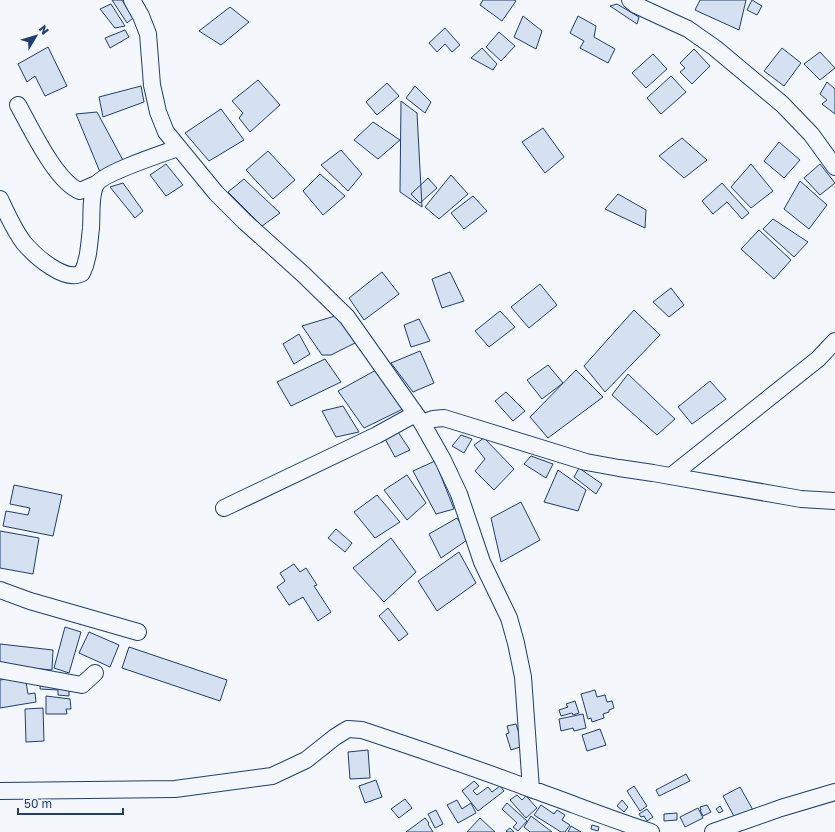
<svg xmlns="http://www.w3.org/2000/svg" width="835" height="832" viewBox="0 0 835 832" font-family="'Golos Text',sans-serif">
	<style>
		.building { fill: #d5e0f0; stroke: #1d3f73 }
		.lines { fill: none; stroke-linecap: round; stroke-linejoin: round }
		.minor-casing { stroke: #1d3f73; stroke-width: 18 }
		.minor { stroke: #f4f7fb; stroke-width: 16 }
	</style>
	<rect width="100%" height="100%" fill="#f4f7fb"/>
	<path class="building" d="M112,0H122L133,18L127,23Z
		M483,0H514L516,1L502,21L480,5Z
		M700,0H746L739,30L695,10Z
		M752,0L762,6L757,15L747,10Z
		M111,4L125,26L115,28L100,9Z
		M617,4L639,17L637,24L610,6Z
		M230,7L249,22L221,45L199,31Z
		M523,16L542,31L536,49L514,37Z
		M578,16L596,26L594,37L615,49L608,63L580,48L584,41L570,33Z
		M445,28L460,45L452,52L445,44L437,52L429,43Z
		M125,30L129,37L110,48L105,38Z
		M499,32L515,46L501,61L486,47Z
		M48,47L67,86L45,96L35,76L27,82L18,64Z
		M482,48L497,64L493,70L471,58Z
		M782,48L801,63L784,86L764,71Z
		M694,49L710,66L692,84L680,72L685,68L680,63Z
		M820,52L835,68L820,80L804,64Z
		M653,54L667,69L646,88L632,73Z
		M671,76L686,92L661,114L647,98Z
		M258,80L280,105L250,132L239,118L243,113L232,101Z
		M827,82L835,89V114L822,104L827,100L820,94Z
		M387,83L399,96L377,115L366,102Z
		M141,86L144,102L103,117L99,97Z
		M415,86L431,102L425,113L406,98Z
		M401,101L417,113L422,207L400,192Z
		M221,109L244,140L209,161L185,133Z
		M97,112L125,164L100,172L76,114Z
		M373,122L400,140L378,159L354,140Z
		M543,128L564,157L545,173L522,142Z
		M682,138L707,160L684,178L659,156Z
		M779,142L800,160L784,178L764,161Z
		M341,150L362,174L348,191L321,165Z
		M268,151L295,180L273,199L246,170Z
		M166,164L183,185L166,196L150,175Z
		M751,164L773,191L751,208L731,187Z
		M820,164L835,183L820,195L804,178Z
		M320,174L345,196L323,215L303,191Z
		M451,175L468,194L439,219L425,207Z
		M428,178L437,188L420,203L411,194Z
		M244,179L280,213L262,226L228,192Z
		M800,181L827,205L809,229L784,209Z
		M123,183L143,211L135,218L110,187Z
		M722,183L749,213L742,219L727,202L713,214L702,201Z
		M618,194L646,210L645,228L605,209Z
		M473,196L487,211L464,229L451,213Z
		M773,219L808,242L794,257L763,229Z
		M759,230L791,260L774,279L741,249Z
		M382,272L399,294L364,320L349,298Z
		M450,272L464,301L442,308L432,279Z
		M540,284L557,305L529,328L511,307Z
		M671,288L684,305L669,317L653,302Z
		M634,310L660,335L605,392L584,366Z
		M500,311L515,327L489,347L475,331Z
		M335,316L357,342L331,355H322L302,326Z
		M419,319L430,341L411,347L404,325Z
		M299,334L310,354L294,364L283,344Z
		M420,351L434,383L413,392L391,363Z
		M325,359L341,382L291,406L277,382Z
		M548,365L563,383L542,399L527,380Z
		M378,369L403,409L364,428L338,391Z
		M576,370L603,397L548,438L530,417Z
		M628,374L675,419L657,435L612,395Z
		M710,381L726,399L692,424L678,407Z
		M506,392L525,411L513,421L495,401Z
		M343,406L359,432L336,437L322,411Z
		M396,429L410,450L395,457L384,437Z
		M461,435L472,439L464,453L452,446Z
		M484,438L514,469L494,490L475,471L485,459L474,445Z
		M531,456L553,464L546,478L524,464Z
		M435,461L454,509L436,514L413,471Z
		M579,468L602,484L596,494L574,477Z
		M558,470L586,490L578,511L544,502Z
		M407,475L426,503L407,520L384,490Z
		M14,485L62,495L53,536L3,526L6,511L28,515L30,508L10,504Z
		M377,495L400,522L375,538L354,512Z
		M521,502L540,540L501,562L491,518Z
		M457,518L470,538L441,558L429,534Z
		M336,529L352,543L345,552L328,538Z
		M0,531L39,538L33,574L0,568Z
		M391,538L416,572L384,602L353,568Z
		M459,552L476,583L437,611L418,581Z
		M294,564L300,572L306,568L317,585L314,586L331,612L318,621L303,597L289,605L277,587L285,581L280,573Z
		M388,608L408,634L399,641L379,616Z
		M65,627L81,632L69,673L54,668Z
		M89,632L119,645L110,667L79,653Z
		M0,644L53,650L52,670L0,665Z
		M129,647L227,680L220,701L122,668Z
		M25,676L28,694L35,693L36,702L0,708V680Z
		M41,677L69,689V696L58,695V690L40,689Z
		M595,690L597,697L605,695L607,702L612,701L614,708L609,710V712L603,714L604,718L592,722L591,718L588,719L581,694Z
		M46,696L70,699L71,709H66L67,714H46Z
		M575,701L579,713L573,715L572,713L561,716L559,710L568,707L566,704Z
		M43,708L44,741L26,742L25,709Z
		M583,714L586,728L574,731L573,728L561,731L559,719Z
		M516,724L523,746L511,750L506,734L509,733L507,726Z
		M600,729L606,745L587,751L582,735Z
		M368,750L370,778L350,779L348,752Z
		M686,774L690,781L659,796L656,790Z
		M376,780L382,797L365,803L359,786Z
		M474,781L479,786L473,791L477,795L488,787L492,792L500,786L504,791L478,811L462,791Z
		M634,786L647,806L640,811L627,791Z
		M740,787L753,810L736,820L723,796Z
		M517,795L522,800L526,796L537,808L526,818L510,800Z
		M405,799L412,808L399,818L391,809Z
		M457,800L462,809L471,803L476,813L458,823L447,805Z
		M622,800L628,807L624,812L617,806Z
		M507,803L527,821L518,831L513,827L517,823L502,809Z
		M541,805L554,814L557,810L565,815L562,820L570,825L565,832H561L534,815Z
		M707,805L711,812L703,816L700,810H701L700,807Z
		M720,806L723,811L719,813L716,809Z
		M698,808L703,818L685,827L680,817Z
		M647,809L653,817L647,821L644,816L641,817L639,814Z
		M436,810L443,824L435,828L428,814Z
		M677,813V820L664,821V814Z
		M531,816L552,832H530L524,827Z
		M425,818L429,823L428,824L433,832H406Z
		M480,818L495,832H467Z
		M592,825L599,827L598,831L591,829Z
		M571,826L581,832H568Z
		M510,828L514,832H507L506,831Z"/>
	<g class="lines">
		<g class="minor-casing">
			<path id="minor" d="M132,0L141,16L148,34L152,85L158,112L166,132L216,193L244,221L304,275L347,317L422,423L443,460L459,494L482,562L509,618L516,643L523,677L531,789
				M630,0L636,5L653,13L688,29L715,48L782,104L811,134L835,167
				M18,105C31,128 56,182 80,191L96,184
				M0,199C7,214 14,230 24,243C35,256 65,283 82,273C89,259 89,244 91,228C92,215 90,198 95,186C100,174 164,153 178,148
				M422,423L433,419L444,418L586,462L619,468L653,473L801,499L835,501
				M671,476L818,359L835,341
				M224,508L377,435L415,414
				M0,590L30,601L138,632
				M0,670L82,685L95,673
				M0,791L175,789L272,776L306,760L335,737L348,729L362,730C419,749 475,768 531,789C571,803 610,819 651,832
				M713,832L781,808L835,792"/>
		</g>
		<use href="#minor" class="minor"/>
	</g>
	<g transform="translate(36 36) rotate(52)" stroke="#f4f7fb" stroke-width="3" paint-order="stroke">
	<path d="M0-3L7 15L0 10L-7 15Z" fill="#1d3f73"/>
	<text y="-6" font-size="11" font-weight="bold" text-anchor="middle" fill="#1d3f73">N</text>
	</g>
	<path d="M18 808v6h105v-6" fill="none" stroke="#1d3f73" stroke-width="2"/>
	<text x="24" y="808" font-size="12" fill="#1d3f73" stroke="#f4f7fb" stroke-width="3" paint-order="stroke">50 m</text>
</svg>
